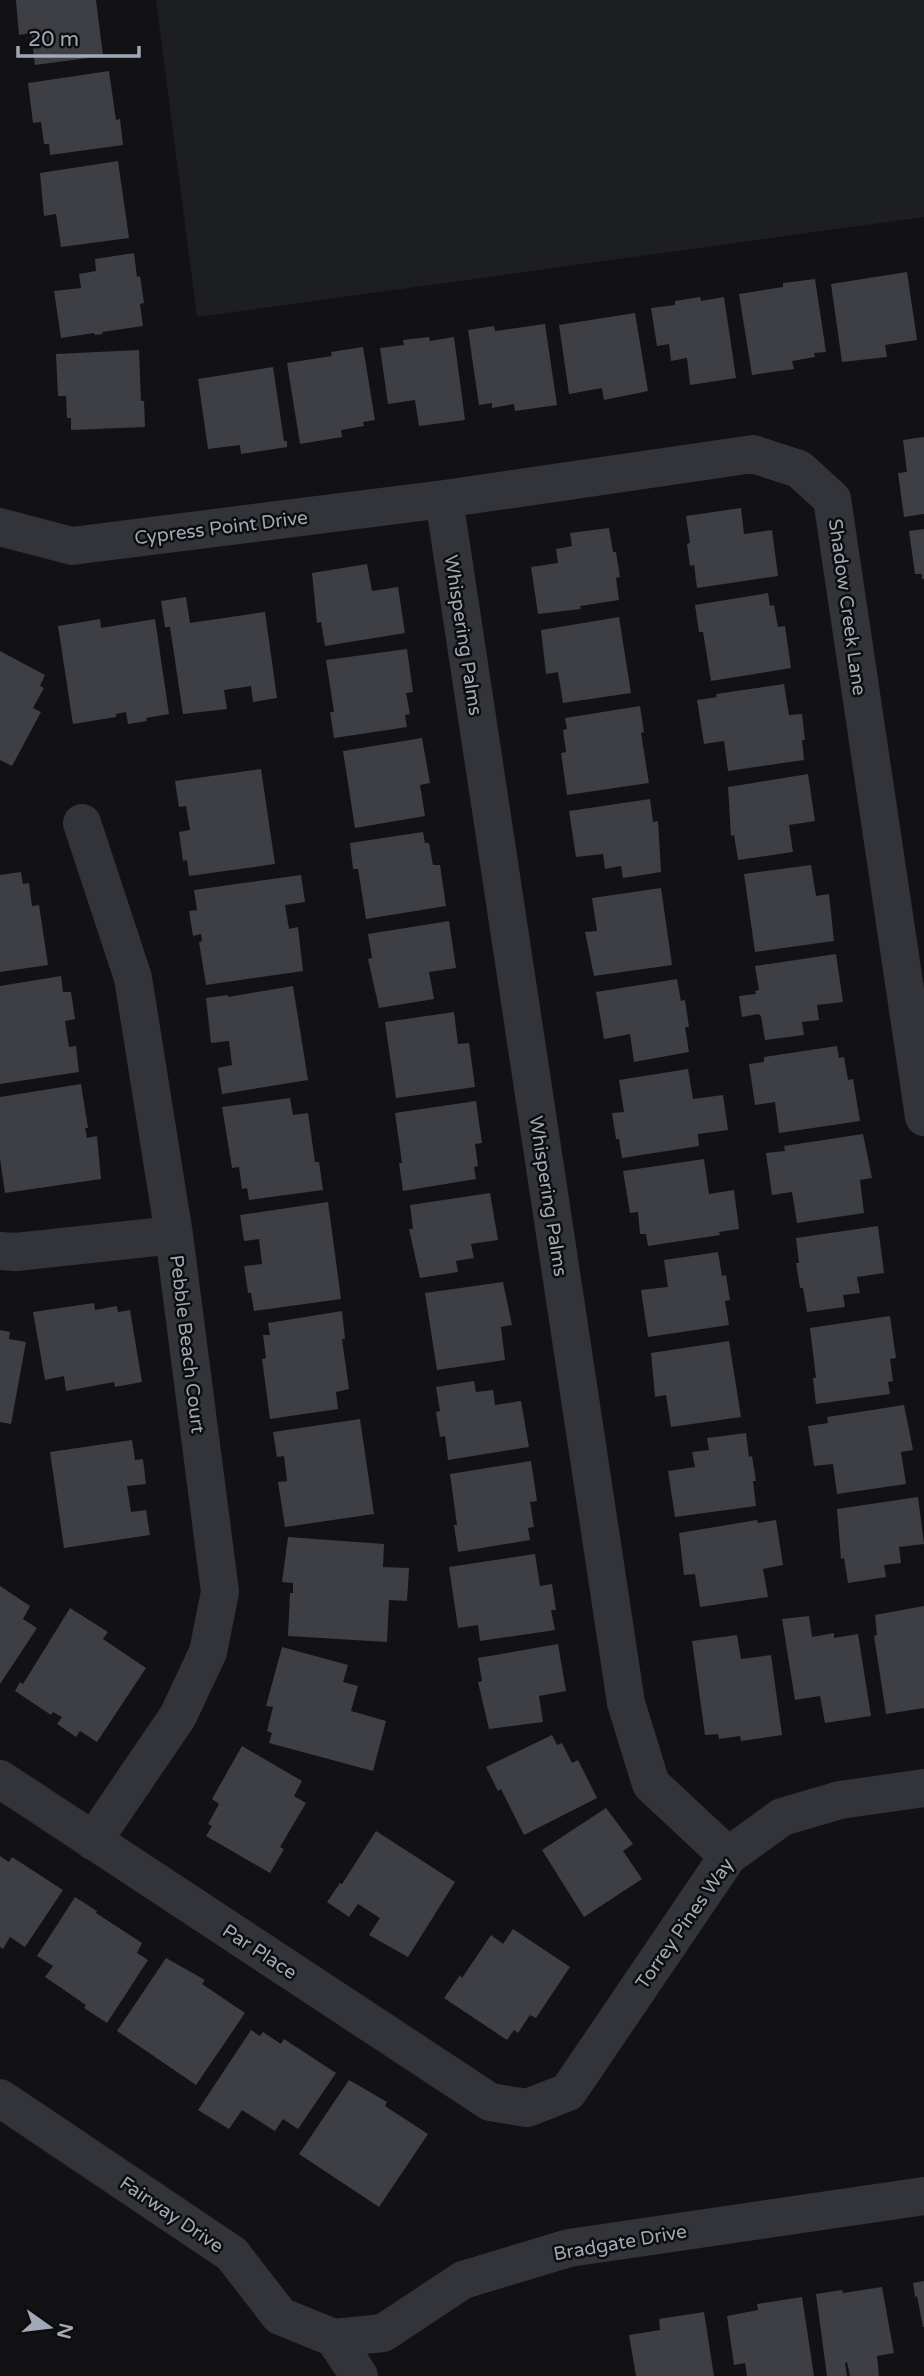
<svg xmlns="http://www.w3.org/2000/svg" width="924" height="2376" viewBox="0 0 924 2376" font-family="'Varela Round',sans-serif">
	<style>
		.built { fill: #1d1e21 }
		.building { fill: #3d3f44 }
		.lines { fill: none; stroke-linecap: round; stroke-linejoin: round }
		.minor { stroke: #323439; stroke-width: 38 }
		.labels { text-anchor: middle; stroke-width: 5; stroke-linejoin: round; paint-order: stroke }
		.street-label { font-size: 19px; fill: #a1a8b6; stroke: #0d0d0e }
	</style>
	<rect width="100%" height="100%" fill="#121214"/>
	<path class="built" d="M156,0H924V217L197,317Z"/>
	<path class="building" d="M16,0H96L103,56L35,65L31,33L19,35Z
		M109,71L116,120L120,119L123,145L50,155L49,144H44L41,122L33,123L28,83Z
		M118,161L129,238L61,247L56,214L44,216L40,173Z
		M134,253L137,277L140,276L144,303L140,304L143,326L102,332L103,334L95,335L94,333L61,338L54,291L81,288L79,274L96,271L95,259Z
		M907,272L917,340L885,345L887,357L842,362L831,284Z
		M815,279L826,352L814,353L815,357L792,361L794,369L752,375L739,294L783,287V283Z
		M700,297L701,301L724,297L736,378L690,385L687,358L671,361L669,344L657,346L651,308L675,305V301Z
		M635,313L648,391L604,400L602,388L569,394L559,325Z
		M545,324L557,405L515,411L514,404L492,408V403L479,405L468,330L494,326L495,331Z
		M429,337L430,341L454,337L465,420L419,426L415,400L388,404L380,348L404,345L403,340Z
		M363,347L375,420L363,422L364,426L341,430L342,437L300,444L287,363L332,356L331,352Z
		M139,350L141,401H144L145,427L71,430V418H67L66,396H58L56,354Z
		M273,367L284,441H287V447L241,454L240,445L208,449L198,379Z
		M924,437V514L904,517L898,473L907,472L903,440Z
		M741,508L744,534L772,530L778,576L697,588L694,565L690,566L687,544L690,543L686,516Z
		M609,528L613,552H616L620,577L616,578L619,600L580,606L581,609L538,614L531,567L558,563L556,549L572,546L570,533Z
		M924,529V579H922V574H915L909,531Z
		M367,564L372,591L398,587L405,633L325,646L321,622L317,623L312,573Z
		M768,593L770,606L774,605L778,627L785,626L791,668L711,681L703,632H699L695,605Z
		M186,597L190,623L265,612L277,698L253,702L251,686L224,690L227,709L183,714L170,627H165L161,601Z
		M619,617L631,693L563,703L558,672L546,674L541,630Z
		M100,619L101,628L155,619L169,714L146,718L147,721L128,724L126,712L116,714V717L73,724L58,626Z
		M407,649L413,692L406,693L410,714L405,715L407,727L334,738L330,712H334L326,660Z
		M0,651L45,675L40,686L44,688L33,708L41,712L12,766L0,760Z
		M784,684L789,715L802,714L805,740H802L804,760L728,771L724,741L704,744L697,700L717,697L716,694Z
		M640,706L644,732L641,733L649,783L567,795L561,753L566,752L563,730L567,729L565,718Z
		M422,738L430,783L420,785L425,816L355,828L343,751Z
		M261,769L275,864L189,876L187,860L183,861L179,832L190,830L186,806L179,807L175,781Z
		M808,774L815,821L789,825L793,852L738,860L734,835L731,836L728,787Z
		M650,799L653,822L658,821L661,872L623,878L621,866L605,869L603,854L576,857L569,811Z
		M423,832L425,843H429L433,865H440L446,906L366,919L358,869H353L350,843Z
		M811,865L816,896L829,894L834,941L755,952L744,874Z
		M21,872L23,884L29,883L32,906L39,905L48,965L0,972V875Z
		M301,875L305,902L285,905L289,929L298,927L303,971L206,985L199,942L202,941L201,934L193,936L189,911L197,910L194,890Z
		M661,888L672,965L594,976L585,932L597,931L592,898Z
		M449,921L456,968L429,972L434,999L379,1008L368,959L372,958L368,934Z
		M836,954L843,1002L817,1005L819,1020L802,1022L804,1035L765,1040L761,1016L758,1014L742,1017L739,996L756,994L755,991L759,990L755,966Z
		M61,976L63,992H71L75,1019L65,1021L69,1047L76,1046L79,1072L0,1084V986Z
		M677,979L681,1001L685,1000L689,1027H685L689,1052L634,1062L630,1034L604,1039L596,992Z
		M293,986L308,1080L222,1094L218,1068L232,1065L229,1041L211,1043L206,998L228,995V997Z
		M454,1012L458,1044L469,1043L475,1087L396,1098L385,1022Z
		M837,1046L839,1058L844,1057L848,1080L853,1079L860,1121L779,1133L775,1102L755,1105L749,1064L764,1062V1057Z
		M688,1069L693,1099L723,1095L728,1130L698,1134L699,1146L622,1158L619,1139H616L612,1113L624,1112L619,1080Z
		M81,1084L88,1128H85L87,1138L97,1136L101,1179L5,1193L0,1159V1097Z
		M290,1098L293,1115L308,1113L315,1162H319L323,1190L249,1200L247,1188L242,1189L239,1167L232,1168L222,1107Z
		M476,1101L482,1143L475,1144L478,1166L474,1167L476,1179L403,1191L399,1163H402L395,1113Z
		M863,1134L872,1178L860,1180L864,1213L797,1223L792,1192L772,1195L766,1153L785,1151L784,1146Z
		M704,1159L709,1194L734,1190L739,1229L719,1232L720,1235L648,1246L646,1234H640L638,1212L630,1213L623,1171Z
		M490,1193L498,1240L471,1244L474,1258L456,1261L458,1272L420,1278L409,1229H413L410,1205Z
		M328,1202L341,1299L254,1311L251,1293H248L244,1266L262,1264L259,1239L244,1241L240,1215Z
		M878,1226L884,1273L857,1277L860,1293L843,1295L845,1307L807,1312L803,1288H800L796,1263H799L796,1238Z
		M718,1252L722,1276L726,1275L730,1300L725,1301L729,1325L648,1337L641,1290L668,1287L664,1260Z
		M503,1282L512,1325L501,1327L505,1360L437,1370L425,1293Z
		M94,1303L95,1310L117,1306L118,1312L130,1310L142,1382L115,1387L114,1382L66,1391L64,1376L45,1380L33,1312Z
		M342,1311L345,1339H342L349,1389L336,1392L338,1409L270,1419L262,1359L266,1358L263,1335H270L268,1323Z
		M890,1316L896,1358L890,1359L893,1381L888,1382L890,1394L816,1404L813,1378H816L810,1328Z
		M0,1330L10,1332L9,1339L26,1342L11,1424L0,1422Z
		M729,1341L741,1417L671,1427L666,1395L655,1397L651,1353Z
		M474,1381L476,1392L493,1390L495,1405L521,1401L529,1447L448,1460L445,1436L440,1437L436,1412L440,1411L436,1387Z
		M904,1405L913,1450L901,1452L906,1484L837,1494L833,1464L814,1466L808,1426L828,1423L827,1417Z
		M360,1419L374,1514L285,1527L278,1482L287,1481L284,1456L277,1457L273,1432Z
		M746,1433L749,1457L752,1456L756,1481H753L756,1506L675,1517L668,1471L695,1467L692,1452L709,1450L707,1438Z
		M132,1440L135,1460L143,1459L146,1484L127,1486L131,1512L146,1510L150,1535L64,1548L50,1452Z
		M531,1461L537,1501L530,1502L534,1527L528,1528L530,1540L458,1552L454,1525H457L450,1474Z
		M918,1497L924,1544L899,1547L901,1563L884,1565L886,1577L848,1583L844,1558L841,1559L837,1509Z
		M757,1520L758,1523L776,1520L783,1565L763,1569L768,1597L700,1607L695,1574L684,1575L679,1533Z
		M288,1537L384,1544L383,1567L409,1568L407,1601L389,1600L387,1642L288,1636L290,1593H293V1583L282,1582Z
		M535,1554L540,1586L552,1584L556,1610H551L555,1630L480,1641L478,1625L458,1628L449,1567Z
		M0,1586L30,1606L23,1619L37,1628L0,1684Z
		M924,1606V1708L886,1714L874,1636L877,1635L875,1615Z
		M70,1608L108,1632L103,1639L146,1668L97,1742L80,1731L76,1737L57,1724L62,1717L53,1712L51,1715L15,1691L20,1682L23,1684Z
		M809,1616L812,1637L834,1633V1638L858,1634L871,1716L825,1723L820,1696L795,1700L782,1619Z
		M737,1635L741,1659L771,1655L782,1735L741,1741L740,1736L719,1739L718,1734L705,1735L692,1641Z
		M558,1644L566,1691L539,1696L543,1722L489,1729L478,1682L482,1681L478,1658Z
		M282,1647L348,1665L343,1682L358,1686L351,1711L386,1721L373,1771L269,1743L272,1733L267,1731L273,1707L266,1706Z
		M552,1735L557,1745L562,1743L572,1763L578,1760L597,1798L524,1835L501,1789L498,1791L486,1767Z
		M242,1746L302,1781L294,1796L306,1803L280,1847L284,1849L270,1873L206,1836L212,1826L208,1824L219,1804L212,1799Z
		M606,1808L633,1844L623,1851L642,1879L584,1917L542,1850Z
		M376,1831L455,1882L408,1957L369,1935L380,1918L358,1904L349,1917L327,1902L340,1883L342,1884Z
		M0,1856L9,1862L12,1857L63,1890L25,1947L10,1937L3,1949L0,1947Z
		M75,1897L97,1911L96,1913L142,1943L137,1953L148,1960L107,2023L84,2008L86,2005L45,1977L53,1966L37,1956Z
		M513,1929L570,1967L536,2018L530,2015L518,2033L514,2030L507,2040L444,1998L460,1975L462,1978L491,1935L503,1944Z
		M166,1958L205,1980L202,1984L245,2013L196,2085L117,2031Z
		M251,2030L260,2036L263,2032L281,2044L284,2039L336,2073L298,2129L283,2119L275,2131L242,2110L229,2129L198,2110Z
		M349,2080L387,2102L385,2106L428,2134L379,2207L299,2154Z
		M924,2281V2327H923L917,2296L915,2297L913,2283Z
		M882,2287L894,2353L877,2356L879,2376H850L847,2362L845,2363L847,2376H827L816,2294L842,2290L843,2293Z
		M802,2297L814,2376H747L745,2363L734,2365L727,2316L758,2310L757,2304Z
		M704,2312L714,2376H636L629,2335L660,2330L659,2319Z"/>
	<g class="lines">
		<path class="minor" d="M444,499L626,1703L651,1784L728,1856
			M0,527L72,546L444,499L753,454L799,469L832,499L924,1117
			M82,823L133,978L174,1235L220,1592L208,1652L178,1716L93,1841
			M0,1251L16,1252L174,1235
			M0,1779L490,2102L527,2108L568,2092L728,1856L782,1817L840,1800L924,1788
			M0,2098L232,2254L280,2316L334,2338L383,2333L463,2280L569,2248L924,2196
			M334,2338L359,2376"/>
	</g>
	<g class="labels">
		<g class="street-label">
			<text transform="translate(221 527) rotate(-7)" y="7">Cypress Point Drive</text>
			<text transform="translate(848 607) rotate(82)" y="7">Shadow Creek Lane</text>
			<text transform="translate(464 635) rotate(81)" y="7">Whispering Palms</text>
			<text transform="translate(549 1196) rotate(81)" y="7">Whispering Palms</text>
			<text transform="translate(188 1344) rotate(83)" y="7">Pebble Beach Court</text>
			<text transform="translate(684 1923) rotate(-55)" y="7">Torrey Pines Way</text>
			<text transform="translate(260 1951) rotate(33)" y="7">Par Place</text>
			<text transform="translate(172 2214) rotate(34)" y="7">Fairway Drive</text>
			<text transform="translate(620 2242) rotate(-10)" y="7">Bradgate Drive</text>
		</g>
	</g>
	<g transform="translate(49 2327) rotate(104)" stroke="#0d0d0e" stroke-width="5" paint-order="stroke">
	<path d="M0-5L12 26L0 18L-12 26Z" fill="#a1a8b6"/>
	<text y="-10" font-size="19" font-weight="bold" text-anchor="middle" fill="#a1a8b6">N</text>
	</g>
	<path d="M18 46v10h121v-10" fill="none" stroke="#a1a8b6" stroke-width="3.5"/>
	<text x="28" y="46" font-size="21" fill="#a1a8b6" stroke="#0d0d0e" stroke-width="5" paint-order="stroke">20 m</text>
</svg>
